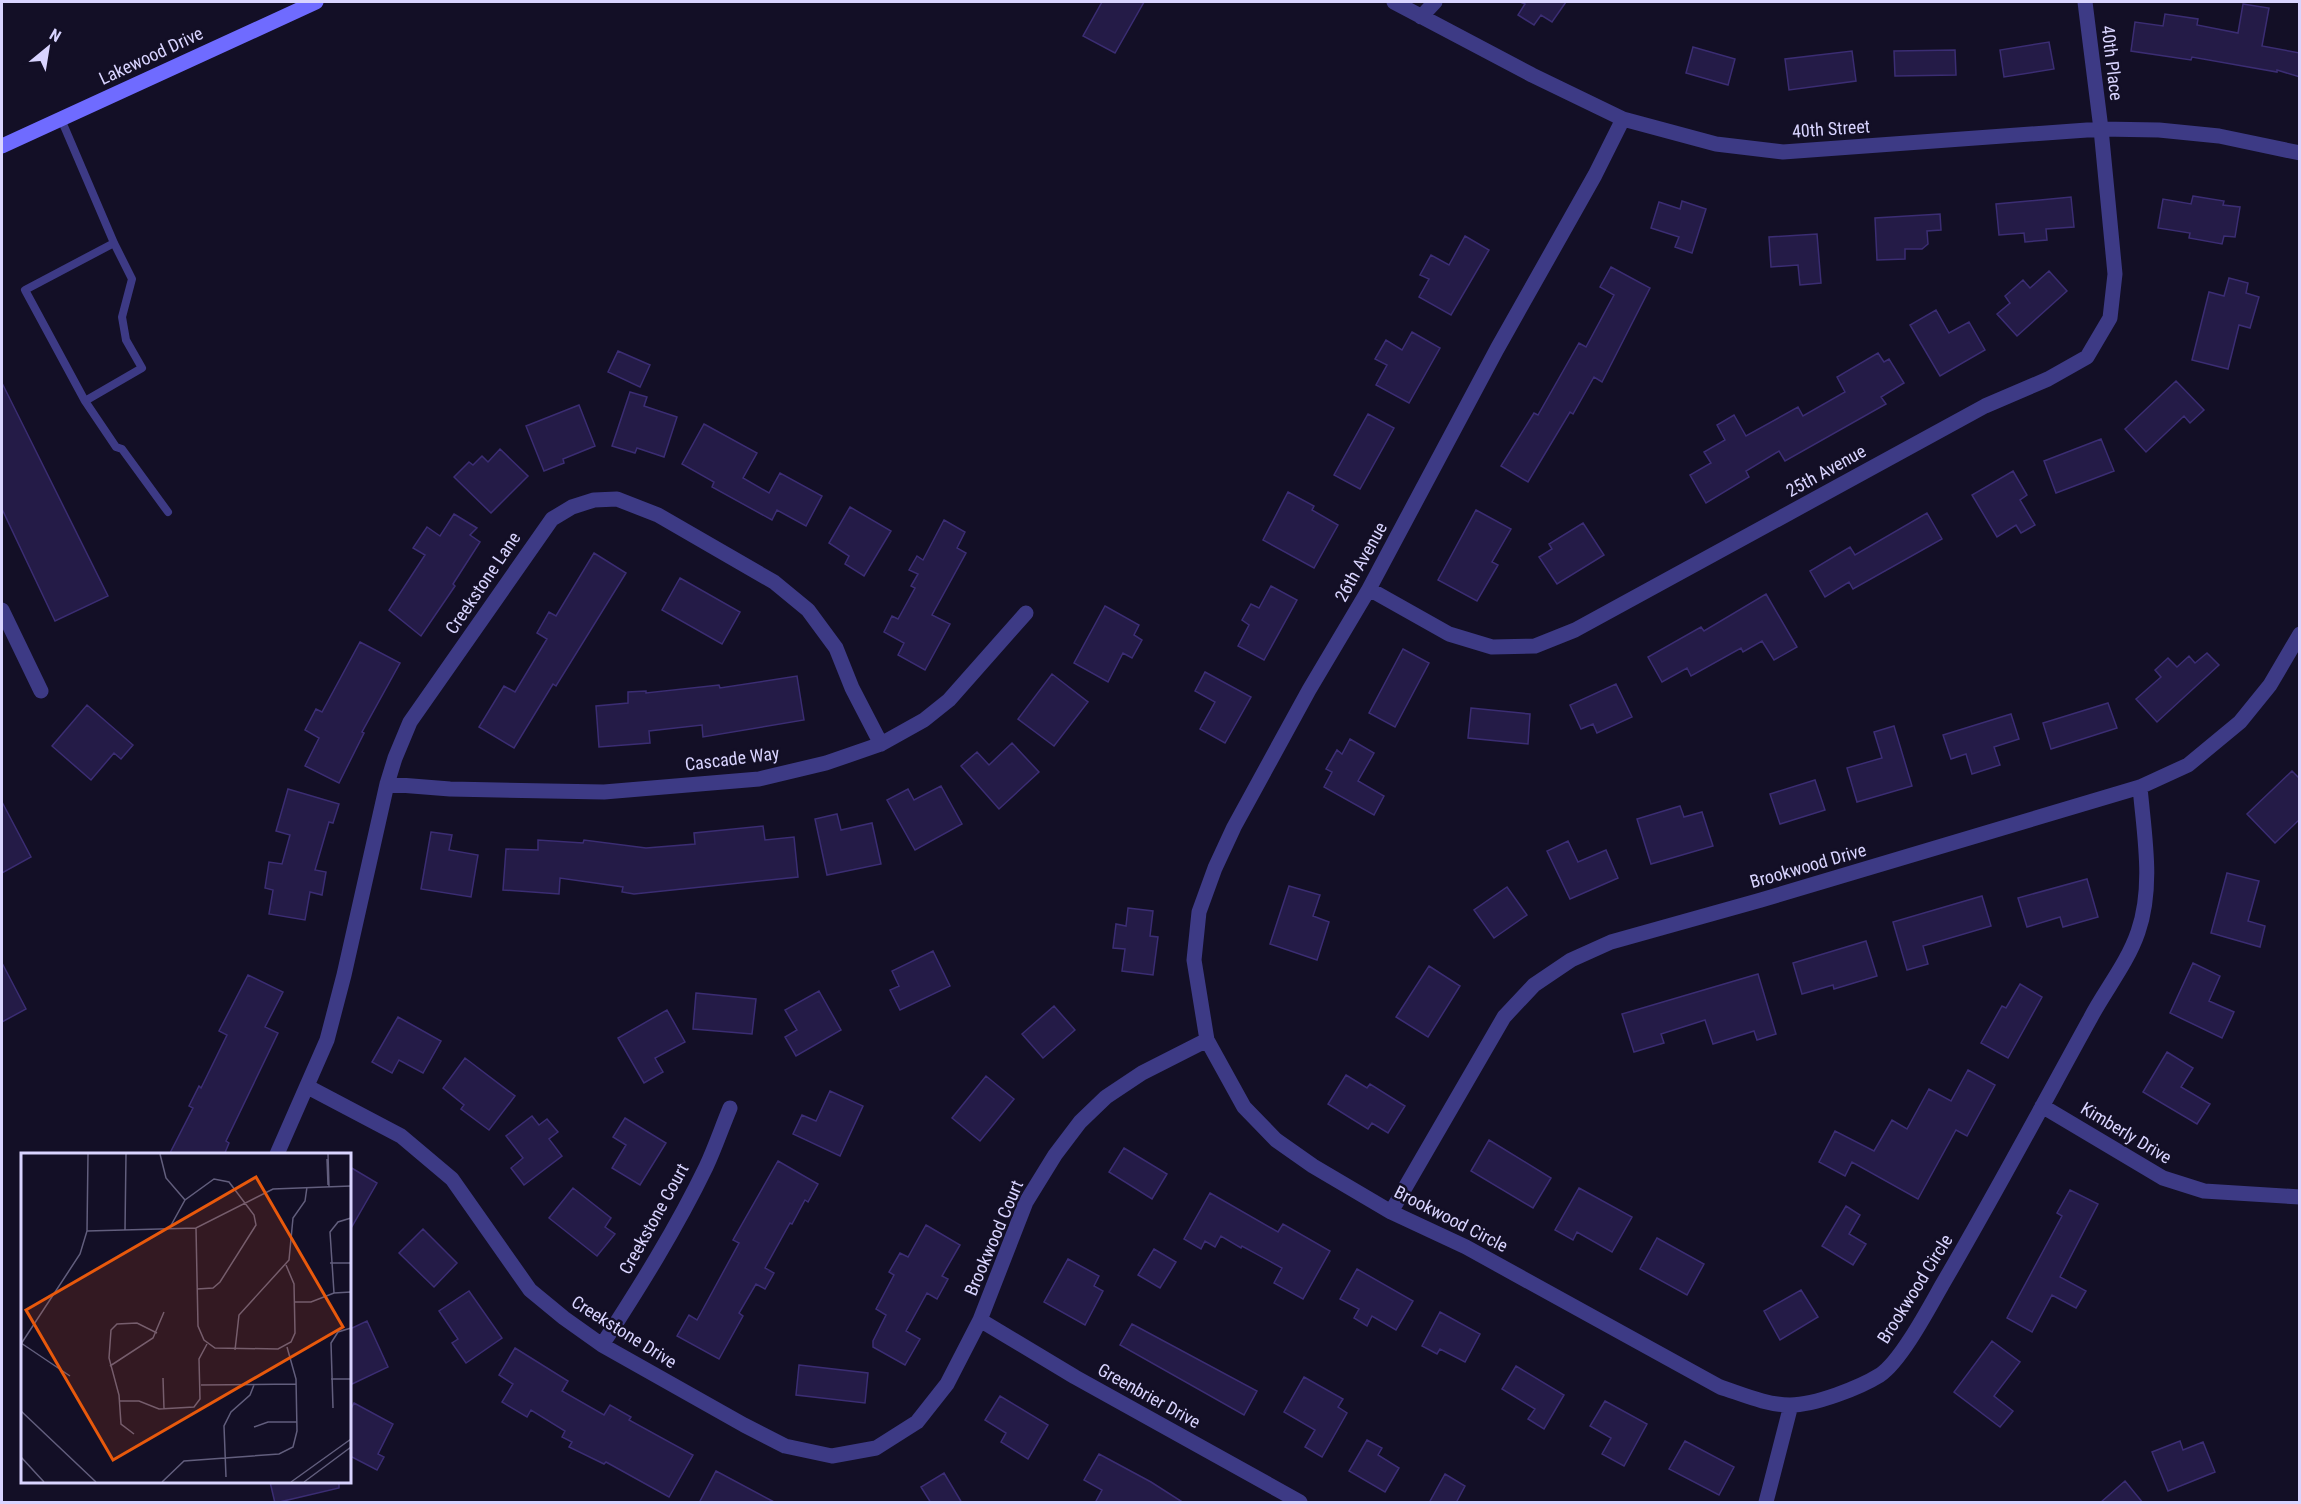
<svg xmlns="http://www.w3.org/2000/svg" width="2301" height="1504" viewBox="0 0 2301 1504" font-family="'Roboto Condensed',sans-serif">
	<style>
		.building { fill: #241b47; stroke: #3b2d73; stroke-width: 1.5 }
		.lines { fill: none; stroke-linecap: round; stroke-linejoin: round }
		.lane { stroke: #3d3a85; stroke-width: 8 }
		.street { stroke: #3d3a85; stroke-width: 15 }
		.secondary { stroke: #6f6bff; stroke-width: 15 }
		.labels { text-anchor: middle; stroke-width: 5; stroke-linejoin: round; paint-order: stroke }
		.street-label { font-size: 18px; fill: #d9d4ff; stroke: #130f26 }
		.inset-road { fill: none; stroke: #625e7d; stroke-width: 1.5 }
		.view { fill: #e8590c; fill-opacity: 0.15; stroke: #e8590c; stroke-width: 3 }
		.inset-edge { fill: none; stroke: #d9d4ff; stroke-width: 3 }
	</style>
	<rect width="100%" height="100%" fill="#130f26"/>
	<path class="building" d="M1102,2H1144L1115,53L1083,36Z
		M1520,2H1566L1552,22L1541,15L1534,25L1518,15L1525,4Z
		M2243,4L2269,8L2262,46L2300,53V77L2277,70V72L2192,57L2191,60L2131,51L2135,22L2163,26L2165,14L2198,19L2197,25L2238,33Z
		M2049,42L2054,69L2004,77L2000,50Z
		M1693,47L1735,59L1728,85L1686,73Z
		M1955,50L1956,75L1895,76L1894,51Z
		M1852,51L1856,81L1789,90L1785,59Z
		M2193,196L2224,201L2223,205L2240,207L2235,237L2224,236L2222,244L2189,238L2190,233L2158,228L2163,199L2191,204Z
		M2071,197L2074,227L2046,229L2047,240L2025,242L2024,233L1999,235L1996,204Z
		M1682,201L1706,209L1692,253L1675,247L1679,237L1651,228L1659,202L1680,209Z
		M1940,214L1941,230L1927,231L1928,244L1922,249H1905V259L1877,260L1875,218Z
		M1817,234L1821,283L1800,285L1798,265L1771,267L1769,237Z
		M1465,236L1489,250L1451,315L1419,297L1429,279L1420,275L1431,255L1449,265Z
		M1611,267L1650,288L1602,382L1594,377L1573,414L1570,412L1528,482L1501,466L1534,413L1538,415L1579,343L1586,347L1614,295L1600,287Z
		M2049,271L2067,291L2017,336L1997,314L2010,303L2005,296L2023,280L2030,288Z
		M2229,278L2248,283L2246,293L2259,297L2250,328L2239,325L2228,369L2192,360L2209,292L2224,296Z
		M1936,310L1949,333L1969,322L1985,350L1940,376L1910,325Z
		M1412,332L1440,348L1409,403L1376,385L1387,365L1375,359L1386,340L1402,350Z
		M618,351L650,365L640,387L608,372Z
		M1878,353L1884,362L1889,359L1904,383L1881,397L1886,404L1785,461L1779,451L1746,471L1749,477L1706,503L1690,475L1711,463L1704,452L1725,440L1717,425L1734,415L1746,436L1798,407L1803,416L1845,392L1837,377Z
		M2176,381L2204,410L2190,423L2184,416L2146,452L2125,429Z
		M2,383L108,596L55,621L2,509Z
		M630,392L647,397L644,406L677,417L664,457L637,448L635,453L612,446Z
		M579,405L595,446L563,459L564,463L544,471L526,426Z
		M1368,414L1394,428L1360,489L1334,475Z
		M704,424L757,453L743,478L769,493L780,473L822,496L806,526L777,510L772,520L712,487L714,482L682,464Z
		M2101,439L2114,471L2056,493L2044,461Z
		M500,449L528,476L491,513L454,477L469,462L473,465L482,456L488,462Z
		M2013,471L2027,495L2020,500L2035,525L2021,533L2016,525L1997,537L1972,495Z
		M1288,492L1314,506L1312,510L1338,525L1314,568L1263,540Z
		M850,507L891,531L864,576L845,564L849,556L829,543Z
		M1476,510L1511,529L1492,562L1498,565L1477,601L1438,580Z
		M1927,513L1942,539L1853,589L1849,582L1825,597L1810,571L1850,547L1855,555Z
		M454,514L477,528L470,535L480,542L453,584L455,586L421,636L389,610L425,555L413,548L427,527L440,536Z
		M944,520L965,532L957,548L966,553L932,615L950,624L925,670L898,655L904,643L884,632L892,616L898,619L915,588L911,586L918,574L909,570L917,556L923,560Z
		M1583,523L1604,555L1557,584L1539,557L1552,549L1549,544Z
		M594,553L626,573L556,686L553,684L514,748L479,727L504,686L515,692L547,639L537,633L549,612L556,616Z
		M680,578L740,612L722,644L662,610Z
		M1271,586L1297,600L1264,660L1238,646L1249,625L1242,620L1251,604L1259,608Z
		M1766,594L1797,647L1774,660L1762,641L1743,652L1741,648L1691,676L1687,668L1662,682L1648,657L1701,627L1704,631Z
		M1105,606L1139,625L1134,635L1142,640L1132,658L1123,653L1108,682L1074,663Z
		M360,642L400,663L362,732L364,733L339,783L305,766L319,738L305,730L316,709L322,712Z
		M1403,649L1429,663L1395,727L1369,713Z
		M2207,653L2219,665L2157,722L2136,699L2161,677L2155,670L2168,658L2177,667L2189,656L2195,663Z
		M1205,672L1251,697L1225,743L1200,729L1215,702L1195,691Z
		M1052,674L1088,702L1054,746L1018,719Z
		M797,676L804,720L703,737L702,725L649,731L650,743L599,747L596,706L628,703V692L646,691V693L719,685L720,688Z
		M1616,684L1632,717L1597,733L1593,724L1581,729L1570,705Z
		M2108,703L2117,728L2051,749L2043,723Z
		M87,705L133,745L121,759L114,753L91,780L52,746Z
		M1471,708L1530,714L1528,744L1468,738Z
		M2011,714L2019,739L1994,747L2000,765L1972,774L1966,754L1951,759L1943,735Z
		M1894,726L1912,786L1857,802L1847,768L1882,758L1874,732Z
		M1350,739L1374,753L1358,781L1384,796L1374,815L1324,787L1332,772L1326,769L1337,750L1342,754Z
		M1012,743L1039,772L999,809L961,766L977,752L989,765Z
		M2292,771L2300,779V819L2275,843L2247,814Z
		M1815,780L1825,810L1780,824L1770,794Z
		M941,786L962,824L915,850L887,800L908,789L914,800Z
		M288,789L339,804L333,823L329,822L315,870L326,872L322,895L310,892L305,920L269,914L273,890L265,888L269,862L282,864L290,835L276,831Z
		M2,802L31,857L2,873Z
		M1680,806L1684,817L1702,812L1713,846L1651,864L1637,819Z
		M837,814L841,830L872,823L881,864L827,875L815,819Z
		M763,826L765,840L794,837L798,877L634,894L622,892L623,887L560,878L559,894L503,890L506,849L538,850V840L583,843L584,840L646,848L695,844L694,833Z
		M431,832L452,835L449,850L478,855L471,897L421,889Z
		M1568,841L1578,862L1606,850L1618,878L1570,899L1547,851Z
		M2227,873L2259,881L2248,921L2265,926L2260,947L2211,933Z
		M2087,879L2098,917L2063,927L2060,917L2027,927L2018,898Z
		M1289,886L1320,895L1313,916L1329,922L1317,960L1270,944Z
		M1507,887L1527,915L1494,938L1474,910Z
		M1982,896L1991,926L1923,946L1928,964L1907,970L1893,922Z
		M1128,908L1153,911L1150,936L1158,937L1153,975L1122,971L1125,949L1113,948L1116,924L1126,926Z
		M1866,941L1877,976L1834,989L1833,985L1802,994L1793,963Z
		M933,951L950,986L900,1010L890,990L899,986L892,971Z
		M2,963L26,1009L2,1022Z
		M2193,963L2220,976L2209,1001L2234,1012L2222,1038L2170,1013Z
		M1429,966L1460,986L1428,1037L1396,1017Z
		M1758,974L1776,1034L1757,1040L1754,1031L1713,1044L1705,1020L1661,1034L1664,1043L1634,1052L1622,1014Z
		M248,975L283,992L265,1027L278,1033L226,1141L229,1143L224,1155H169L193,1108L189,1106L199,1086L201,1088L227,1035L219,1031Z
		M2020,984L2042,997L2008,1058L1981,1043L2002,1006L2006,1008Z
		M819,991L841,1030L796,1056L785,1037L797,1030L785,1010Z
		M696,993L756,999L752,1034L693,1029Z
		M1054,1006L1075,1030L1043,1058L1022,1034Z
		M667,1010L685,1042L655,1058L663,1072L644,1083L618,1038Z
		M398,1017L441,1041L423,1073L399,1060L392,1073L372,1062Z
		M2167,1052L2193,1068L2181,1087L2210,1104L2197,1124L2143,1092Z
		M465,1058L515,1096L489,1130L461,1109L464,1105L443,1088Z
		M1968,1070L1995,1085L1967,1136L1956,1130L1918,1199L1852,1162L1845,1176L1819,1162L1835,1131L1874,1151L1892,1120L1907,1129L1929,1089L1951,1101Z
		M1346,1075L1367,1088L1370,1084L1405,1106L1388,1133L1372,1123L1368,1129L1328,1104Z
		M986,1076L1014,1099L980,1141L952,1118Z
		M830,1091L863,1106L840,1156L793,1134L802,1115L816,1121Z
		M532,1116L539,1125L547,1119L558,1132L549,1139L562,1156L524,1185L511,1168L523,1158L506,1136Z
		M625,1118L666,1143L640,1185L612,1168L626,1145L613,1137Z
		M1489,1140L1551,1178L1533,1208L1471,1171Z
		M1124,1148L1167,1174L1152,1199L1109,1172Z
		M778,1161L818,1184L808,1202L805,1200L792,1224L790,1223L765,1268L774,1273L765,1289L756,1284L739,1313L743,1316L719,1359L677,1336L689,1315L697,1320L739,1243L733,1240Z
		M350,1167L377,1183L350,1230Z
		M573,1188L611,1218L605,1227L615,1234L597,1256L549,1218Z
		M1579,1188L1632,1217L1612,1252L1577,1232L1573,1240L1555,1230Z
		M2070,1190L2098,1204L2060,1277L2086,1291L2076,1308L2052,1295L2032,1332L2007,1318L2062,1216L2057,1213Z
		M1210,1193L1278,1232L1283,1224L1330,1251L1303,1299L1274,1283L1282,1268L1242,1246L1241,1248L1221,1236L1215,1247L1205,1241L1201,1249L1184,1239Z
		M1846,1206L1860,1215L1849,1234L1866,1244L1853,1265L1822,1246Z
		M926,1225L960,1245L942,1276L948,1279L937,1299L927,1293L906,1331L920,1339L905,1365L873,1347V1341L886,1315L876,1309L894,1275L889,1272L900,1253L908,1257Z
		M423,1229L457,1263L434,1287L399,1253Z
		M1657,1238L1704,1264L1687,1295L1640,1269Z
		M1154,1249L1176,1262L1160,1288L1138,1275Z
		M1068,1259L1099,1276L1094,1286L1103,1291L1085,1325L1044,1302Z
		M1357,1269L1413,1301L1396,1330L1372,1316L1367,1326L1354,1318L1359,1309L1340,1299Z
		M1801,1290L1818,1317L1780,1340L1764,1311Z
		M469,1291L502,1338L466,1363L452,1343L458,1339L439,1311Z
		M1440,1312L1480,1334L1465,1362L1440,1349L1437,1354L1422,1346Z
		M367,1321L388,1367L350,1385V1329Z
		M1132,1324L1257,1391L1244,1415L1120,1345Z
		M1992,1341L2020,1362L1994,1396L2013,1411L2000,1427L1954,1392Z
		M515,1348L568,1381L562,1391L604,1415L610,1405L631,1417L629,1420L693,1455L669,1497L606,1462L604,1464L569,1447L572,1442L562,1437L565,1431L531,1410L527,1417L502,1402L513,1384L499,1375Z
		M799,1365L868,1373L865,1403L796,1395Z
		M1516,1366L1564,1395L1544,1429L1528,1419L1535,1409L1502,1389Z
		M1304,1377L1343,1399L1338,1407L1347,1413L1322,1457L1305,1447L1315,1430L1284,1412Z
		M1000,1396L1048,1425L1028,1459L1001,1442L1006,1433L985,1420Z
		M1605,1401L1647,1424L1624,1466L1602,1454L1611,1438L1590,1426Z
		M354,1403L393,1424L378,1454L384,1457L377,1470L350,1456V1411Z
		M1367,1440L1382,1448L1378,1455L1399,1468L1385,1492L1349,1471Z
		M1685,1441L1734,1467L1719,1495L1669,1469Z
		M2180,1441L2183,1450L2203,1442L2215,1472L2168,1491L2152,1452Z
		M1099,1454L1151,1482L1184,1503H1095L1102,1490L1084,1480Z
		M716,1471L776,1503H699Z
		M944,1473L962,1503H931L921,1487Z
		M1445,1474L1465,1486L1456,1503H1429Z
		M2125,1481L2143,1503H2100Z
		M270,1482H339V1488L275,1503Z"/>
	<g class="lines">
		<path class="lane" d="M61,119L114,243L132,279L122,317L126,340L142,368L85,401
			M114,243L25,290L85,401L116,447L122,449L168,512"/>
		<path class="street" d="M1394,2L1532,75L1623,119L1716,144L1783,152L2101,129L2159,130L2219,136L2300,153
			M1421,17L1435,2
			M1623,119L1595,175L1497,349L1369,589L1309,690L1234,827L1215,868L1199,912L1194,960L1207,1040L1244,1107L1276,1140L1313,1166L1391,1212L1466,1247L1720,1387C1742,1394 1766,1405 1790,1405C1815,1405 1859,1388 1880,1375C1901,1361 1929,1308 1942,1285C1993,1198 2041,1108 2090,1019C2105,990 2127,964 2138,932C2154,886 2144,834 2140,787
			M1369,589L1449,634L1492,647L1535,646L1575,630L1985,406L2048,379L2087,357L2110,318L2115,274L2101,129L2085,2
			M2,610L41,691
			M387,784L450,789L604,792L759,779L826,763L881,744L924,720L949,700L1026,613
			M308,1087L401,1136L452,1179L530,1290L564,1318L602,1345L744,1425L785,1446L832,1456L876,1448L917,1422L947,1384L980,1320L1026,1202L1055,1155L1080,1122L1106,1097L1142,1073L1207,1040
			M2042,1106L2163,1178L2204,1191L2300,1197
			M277,1154L327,1040L344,975L387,784L395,758L410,722L552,519L572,507L594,500L617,499L658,515L774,582L808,610L836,648L852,688L881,744
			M1391,1212L1504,1017L1534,985L1571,960L1611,942L1761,900L2140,787L2188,765L2240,722L2270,685L2300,634
			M980,1320L1075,1377L1300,1502
			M602,1345C639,1288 676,1229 706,1167C715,1148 722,1127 730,1108
			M1766,1502L1791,1405"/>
		<path class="secondary" d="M2,146L316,2"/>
	</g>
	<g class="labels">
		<g class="street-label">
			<text transform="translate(151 56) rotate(-25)" y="6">Lakewood Drive</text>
			<text transform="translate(2112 63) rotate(83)" y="6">40th Place</text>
			<text transform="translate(1831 129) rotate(-4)" y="6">40th Street</text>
			<text transform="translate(1826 471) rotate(-29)" y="6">25th Avenue</text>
			<text transform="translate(1361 562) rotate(-61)" y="6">26th Avenue</text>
			<text transform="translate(483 583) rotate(-56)" y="6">Creekstone Lane</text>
			<text transform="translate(732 759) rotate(-7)" y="6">Cascade Way</text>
			<text transform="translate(1808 866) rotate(-16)" y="6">Brookwood Drive</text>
			<text transform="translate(2126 1133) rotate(31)" y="6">Kimberly Drive</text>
			<text transform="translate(654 1219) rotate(-61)" y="6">Creekstone Court</text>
			<text transform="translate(1451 1219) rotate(27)" y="6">Brookwood Circle</text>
			<text transform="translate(994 1238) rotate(-67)" y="6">Brookwood Court</text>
			<text transform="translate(1915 1289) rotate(-58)" y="6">Brookwood Circle</text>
			<text transform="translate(624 1332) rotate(32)" y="6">Creekstone Drive</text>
			<text transform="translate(1149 1396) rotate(29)" y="6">Greenbrier Drive</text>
		</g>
	</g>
	<g transform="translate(21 1153)">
		<rect width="330" height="330" fill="#130f26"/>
		<path class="inset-road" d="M139,1L145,25L164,47M307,1L308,34M306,6L307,32M175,75L177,173L183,187L194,195L257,196L270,189L274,180L273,131L265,112M148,76L164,47L193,26L208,29L233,62L235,72L199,129L192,135L176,136M104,77L105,1M66,78L175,75L252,36L330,33M309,110H330M313,140L309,79L317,69L330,65M273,149H290L313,140L330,139M0,190L49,223M0,191L59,101L66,78L67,1M214,197L218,162L268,107L272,65L284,48L286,34M89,213L132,185L143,159M142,225L143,256M310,226H330M180,232L275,231M99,248H118L138,256L173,254L179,246L178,206L186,191M312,255L310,190L317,179L330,175M0,258L75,329M233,274L247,269H276M113,281L100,271L98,242L88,205L90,177L96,171L116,170L136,180M0,304L23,329M205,324L203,273L210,259L229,242L233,232M141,329L163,308L258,301L272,294L276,278L275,226L266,194M270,329L330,286M283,329L330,294"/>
		<path class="view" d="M235,24L322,174L92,307L5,157Z"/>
		<rect width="330" height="330" class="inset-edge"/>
	</g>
	<rect width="2301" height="1504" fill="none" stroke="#d9d4ff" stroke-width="6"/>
	<g transform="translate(48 48) rotate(30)" stroke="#130f26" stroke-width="4.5" paint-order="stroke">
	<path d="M0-4.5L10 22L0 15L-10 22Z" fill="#d9d4ff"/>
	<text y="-9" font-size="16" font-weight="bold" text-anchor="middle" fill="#d9d4ff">N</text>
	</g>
</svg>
